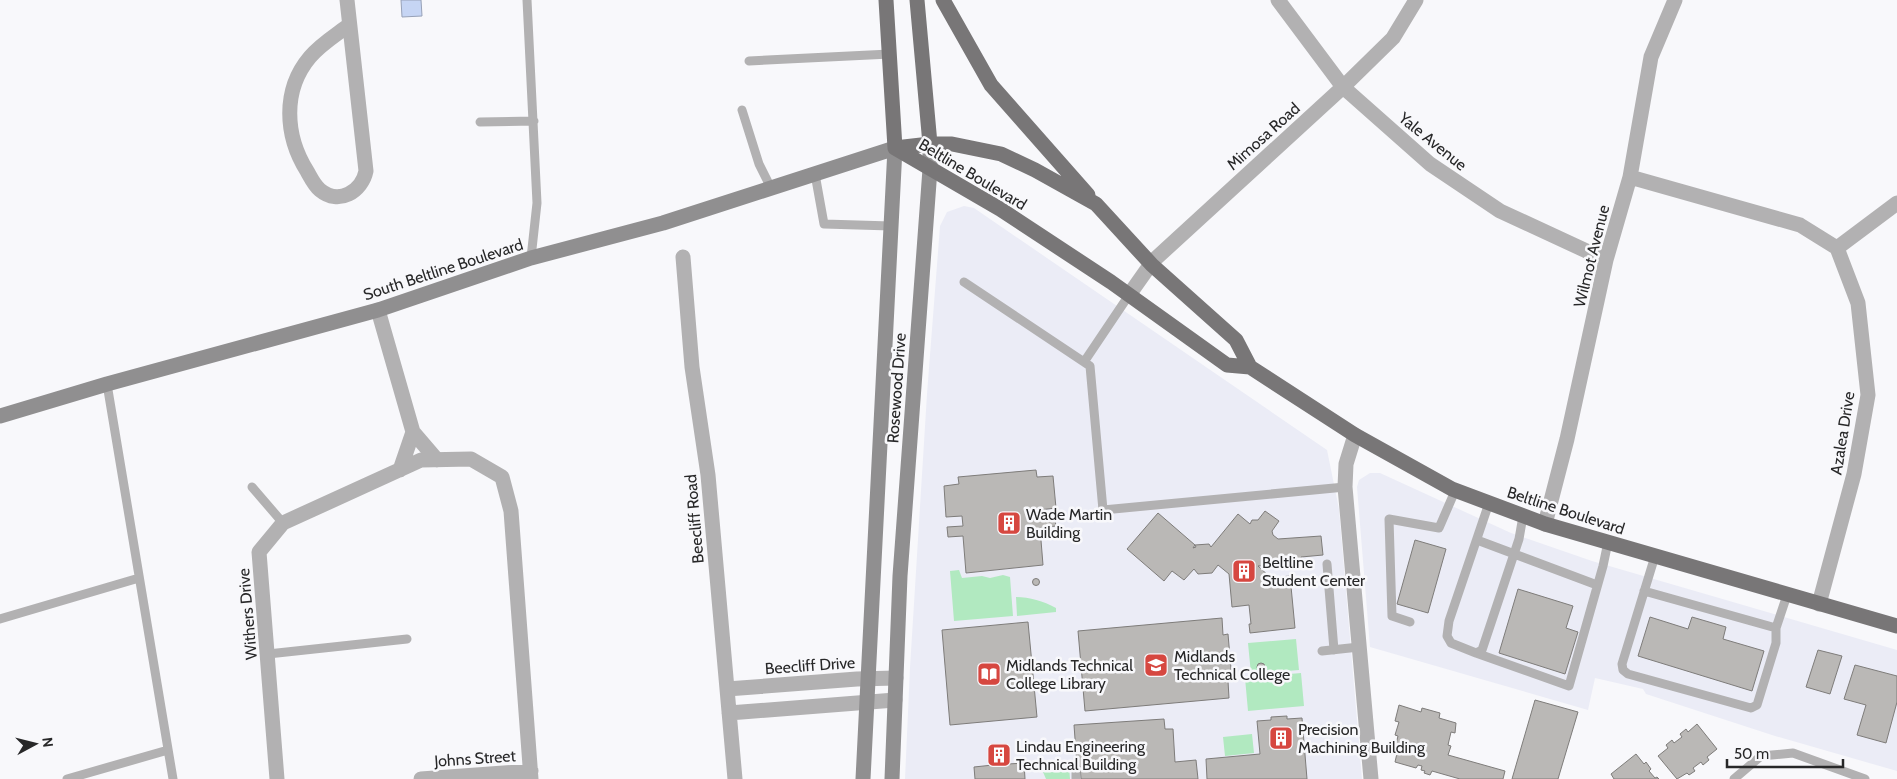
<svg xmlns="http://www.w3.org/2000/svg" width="1897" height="779" viewBox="0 0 1897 779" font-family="Cabin,sans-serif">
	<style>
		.built { fill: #ebecf6 }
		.green { fill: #b1e9c0 }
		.water { fill: #c6d5f4; stroke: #97a1b7 }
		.building { fill: #bab8b6; stroke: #7e7c7a }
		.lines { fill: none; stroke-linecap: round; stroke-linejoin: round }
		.service { stroke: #b2b1b2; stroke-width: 9 }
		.minor { stroke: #b2b1b2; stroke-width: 15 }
		.secondary { stroke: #908f90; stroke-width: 15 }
		.primary { stroke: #787677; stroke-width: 15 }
		.labels { text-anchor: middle; stroke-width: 5; stroke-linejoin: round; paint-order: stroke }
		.street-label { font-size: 16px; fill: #282829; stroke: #f8f8fb }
		.poi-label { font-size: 16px; fill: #282829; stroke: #f8f8fb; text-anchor: start }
	</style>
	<rect width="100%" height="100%" fill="#f8f8fb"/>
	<path class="built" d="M964,206L974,208L1327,450L1339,509L1362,779H905L910,668L927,394L940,226L947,212Z
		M1370,473H1380L1511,533L1592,561L1897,650V771L1775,736L1646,694L1643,689L1595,678L1588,710L1370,647L1357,487L1359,480Z"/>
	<path class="green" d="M959,570L962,578L982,576L990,578L1003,575L1010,577L1013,616L954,621L950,571Z
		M1016,597C1030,597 1043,601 1056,608V612L1017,616Z
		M1296,639L1299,670L1251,674L1248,643Z
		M1301,673L1304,706L1248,711L1245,678Z
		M1252,734L1254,753L1225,756L1223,737Z
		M1066,763L1069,766L1070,779H1046L1040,765Z"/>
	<path class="water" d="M401,0H421L422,16L402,17Z"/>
	<path class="building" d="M1036,470L1037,477L1053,476L1056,508L1039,510L1040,521L1055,520L1056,526L1040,528L1043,565L966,573L963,536L948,537L947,527L963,526L962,516L946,517L944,486L959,484L958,477Z
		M1265,511L1279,521L1272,531L1273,535L1278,539L1321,536L1323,555L1301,557V563L1258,566L1271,578L1290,576L1295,628L1250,633L1249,624H1251L1249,605L1232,607L1229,574L1218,565L1212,573L1198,574L1194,569L1184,580L1172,571L1164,581L1127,549L1158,513L1195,545L1193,548L1196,547L1195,545L1209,544L1211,547L1238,514L1250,524L1252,520H1258Z
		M1415,540L1446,549L1428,613L1397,604Z
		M1032.5 582a3.5 3.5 0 1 1 7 0a3.5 3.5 0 1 1-7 0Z
		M1518,589L1573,606L1566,628L1578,632L1565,674L1499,653Z
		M1650,617L1688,629L1692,617L1726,627L1723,639L1764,651L1752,691L1638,656Z
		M1222,618L1223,635L1228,634L1232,680L1228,681L1229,698L1085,711L1078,631Z
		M1028,622L1037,717L950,725L942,630Z
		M1818,650L1842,656L1830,694L1806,687Z
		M1257 667a4 4 0 1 1 8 0a4 4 0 1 1-8 0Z
		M1855,665L1897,676V702L1886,743L1857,735L1866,705L1844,699Z
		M1535,700L1578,712L1558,779H1512Z
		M1399,705L1421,712L1422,708L1440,713L1439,718L1456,723L1455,733L1451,732L1448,745L1451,746L1448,755L1505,771L1503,779H1460L1432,771L1430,775L1424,773L1425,771L1421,770L1422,766L1418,765L1416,768L1395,762L1398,749L1395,748L1398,736L1395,735L1399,722L1395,721Z
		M1287,716V719L1302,718L1307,779H1207L1206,759L1260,754L1257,721L1271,720V717Z
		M1164,719L1165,729H1173L1175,762L1196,760L1198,779H1081L1080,766H1077L1074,725Z
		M1697,724L1717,749L1707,757L1709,760L1703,765L1701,762L1693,768L1695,771L1689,775L1687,773L1677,779L1658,756L1668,748L1666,745L1672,740L1674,743L1682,737L1680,734L1686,729L1688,732Z
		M1006,745L1008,764L1024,763L1025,779H975L974,767L993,765L991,747Z
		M1636,754L1644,764L1646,762L1651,769L1649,771L1655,778L1657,777L1659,779H1614L1611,774Z"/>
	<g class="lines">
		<path class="service" d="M527,0L537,203L531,258
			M749,61L890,54
			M742,110L759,164L771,188
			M480,122L534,121
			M815,174L824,224L891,226
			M964,282L1090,366L1103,510L1345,487
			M1084,362L1129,295
			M107,384L173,779
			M252,487L283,523
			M1489,503L1449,621L1447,636L1451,643L1476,653L1482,650L1519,539L1523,516
			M1477,540L1597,585
			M1655,556L1622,664L1623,670L1628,674L1751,708L1757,705L1776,643V628L1787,595
			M1327,564L1334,650
			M1644,591L1776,628
			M0,619L139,578
			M1410,622L1392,616L1389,519L1439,528L1455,491
			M1322,651L1359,647
			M1476,653L1569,686L1603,566L1608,542
			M268,654L407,639
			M1076,769V779
			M67,779L168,750
			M1734,779L1761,756L1793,753L1865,779"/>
		<path class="minor" d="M347,0L366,171C362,191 339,206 320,190C314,185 311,178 307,171C285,136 282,90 310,57C321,44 336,35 349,25
			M1278,0L1343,87L1430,164L1500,211L1606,260
			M1630,177L1800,225L1837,248L1858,303L1868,395L1854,474L1819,604
			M1837,248L1897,203
			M683,257L692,367L708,475L735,779
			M1129,295L1153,261L1343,87L1393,38L1416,0
			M378,310L413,432L437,460
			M1355,435L1346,464L1345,487L1371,779
			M400,470L413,432
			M1545,524L1567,439L1606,260L1630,177L1651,57L1675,0
			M727,689L857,679L896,678
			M729,713L895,700
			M277,779L259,552L283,523L421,460L471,459L502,477L511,511L531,779
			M421,779L531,771"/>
		<path class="secondary" d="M0,416L107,384L378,310L531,258L663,223L895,148L863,779
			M892,779L900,576L930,169V144"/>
		<path class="primary" d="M886,0L895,148
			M917,0L930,144
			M943,0L991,85L1088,195
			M895,148L1000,209L1111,282L1227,365L1250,367L1355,435L1452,489L1545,524L1897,626
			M895,148L930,144H952L1001,154L1035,170L1096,204L1152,265L1236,340L1250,367"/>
	</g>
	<defs>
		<g id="building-square" transform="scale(1.25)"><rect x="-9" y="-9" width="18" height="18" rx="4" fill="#d64740" stroke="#f8f8fb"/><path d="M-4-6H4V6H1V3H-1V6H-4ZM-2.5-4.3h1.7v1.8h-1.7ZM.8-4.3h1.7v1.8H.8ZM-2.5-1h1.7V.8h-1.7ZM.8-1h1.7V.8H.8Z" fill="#fff"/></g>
		<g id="school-square" transform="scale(1.25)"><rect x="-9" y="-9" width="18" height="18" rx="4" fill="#d64740" stroke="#f8f8fb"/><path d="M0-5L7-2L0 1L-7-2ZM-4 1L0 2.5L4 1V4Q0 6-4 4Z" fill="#fff"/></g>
		<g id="library-square" transform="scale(1.25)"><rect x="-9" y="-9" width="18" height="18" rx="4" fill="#d64740" stroke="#f8f8fb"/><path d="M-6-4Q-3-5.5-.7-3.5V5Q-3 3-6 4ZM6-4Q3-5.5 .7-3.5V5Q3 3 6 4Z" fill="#fff"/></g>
	</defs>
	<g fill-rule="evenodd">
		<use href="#building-square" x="1009" y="523"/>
		<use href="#building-square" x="1244" y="571"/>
		<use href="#school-square" x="1156" y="665"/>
		<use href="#library-square" x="989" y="674"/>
		<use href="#building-square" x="1281" y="738"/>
		<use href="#building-square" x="999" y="755"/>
	</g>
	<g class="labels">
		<g class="street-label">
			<text transform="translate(1263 136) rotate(-42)" y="6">Mimosa Road</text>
			<text transform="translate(1433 141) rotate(39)" y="6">Yale Avenue</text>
			<text transform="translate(973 174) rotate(31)" y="6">Beltline Boulevard</text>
			<text transform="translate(1591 256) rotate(-76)" y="6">Wilmot Avenue</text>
			<text transform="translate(443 269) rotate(-18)" y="6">South Beltline Boulevard</text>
			<text transform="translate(896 388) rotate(-86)" y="6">Rosewood Drive</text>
			<text transform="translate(1842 433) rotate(-81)" y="6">Azalea Drive</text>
			<text transform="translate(1566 510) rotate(18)" y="6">Beltline Boulevard</text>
			<text transform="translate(694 519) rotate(-95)" y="6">Beecliff Road</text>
			<text transform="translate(247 614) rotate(-95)" y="6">Withers Drive</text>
			<text transform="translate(810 665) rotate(-4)" y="6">Beecliff Drive</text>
			<text transform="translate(475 758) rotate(-4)" y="6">Johns Street</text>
		</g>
		<g class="poi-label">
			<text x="1026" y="520">Wade Martin<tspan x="1026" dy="18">Building</tspan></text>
			<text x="1262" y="568">Beltline<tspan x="1262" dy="18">Student Center</tspan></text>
			<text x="1174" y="662">Midlands<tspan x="1174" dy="18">Technical College</tspan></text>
			<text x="1006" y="671">Midlands Technical<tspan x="1006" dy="18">College Library</tspan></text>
			<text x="1298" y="735">Precision<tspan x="1298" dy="18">Machining Building</tspan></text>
			<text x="1016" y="752">Lindau Engineering<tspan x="1016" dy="18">Technical Building</tspan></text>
		</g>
	</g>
	<g transform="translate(35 744) rotate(83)" stroke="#f8f8fb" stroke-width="4" paint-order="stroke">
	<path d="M0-4L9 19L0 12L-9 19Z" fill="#282829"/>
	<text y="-8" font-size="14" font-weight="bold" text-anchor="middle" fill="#282829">N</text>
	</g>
	<path d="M1727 759v8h116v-8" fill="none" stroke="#282829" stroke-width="2.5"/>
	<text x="1734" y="759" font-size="15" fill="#282829" stroke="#f8f8fb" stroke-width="4" paint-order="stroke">50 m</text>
</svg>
